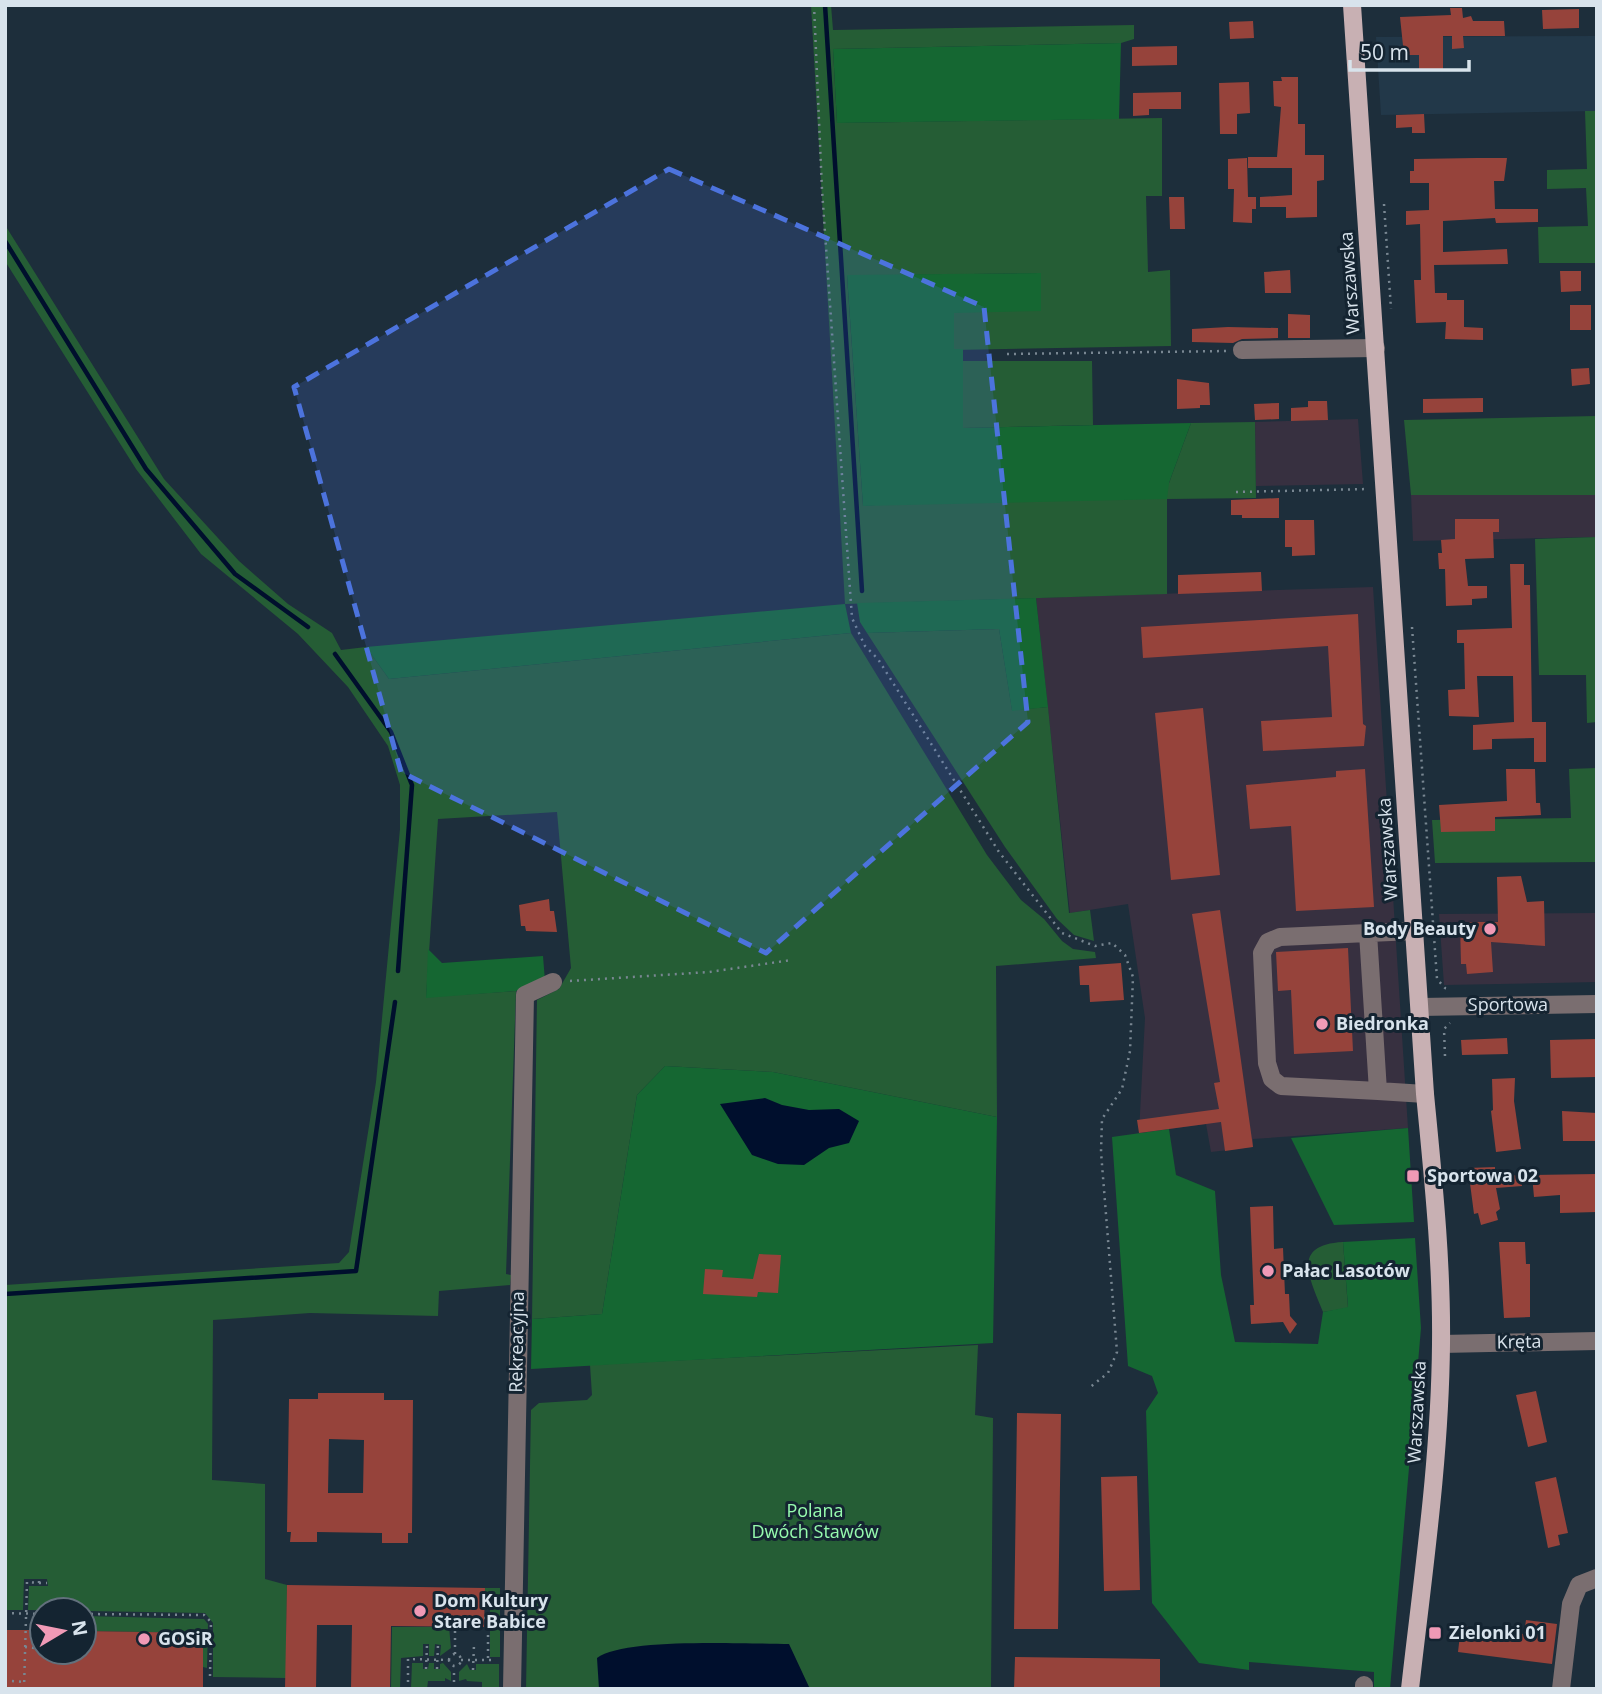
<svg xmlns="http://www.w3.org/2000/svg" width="1602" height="1694" viewBox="0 0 1602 1694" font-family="'Open Sans',sans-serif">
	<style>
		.commercial { fill: #373040 }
		.built { fill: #223849 }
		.green { fill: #255d35 }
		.forest { fill: #156732 }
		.water { fill: #000f2d }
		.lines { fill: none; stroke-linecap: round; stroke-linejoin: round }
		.stream { stroke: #000f2d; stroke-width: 4.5 }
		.building { fill: #96433b; fill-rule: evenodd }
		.path { stroke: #798792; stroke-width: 2.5; stroke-dasharray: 2 5; stroke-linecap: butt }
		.minor { stroke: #7a6e70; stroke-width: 18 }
		.major { stroke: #c8b0b3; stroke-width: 18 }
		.marked { fill: #4c73dd; fill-opacity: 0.2; stroke: #4c73dd; stroke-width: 5; stroke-dasharray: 14 9; stroke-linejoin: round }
		.poi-dot { fill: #f09ab6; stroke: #142431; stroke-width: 2.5 }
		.labels { text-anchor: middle; stroke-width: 6; stroke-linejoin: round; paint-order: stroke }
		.street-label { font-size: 18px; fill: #d8e3ec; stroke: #142431 }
		.poi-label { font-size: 18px; font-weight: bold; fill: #d8e3ec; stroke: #142431; text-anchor: start }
		.park-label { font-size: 18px; fill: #96fbae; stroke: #142431 }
	</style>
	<rect width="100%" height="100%" fill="#1d2e3b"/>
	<path class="commercial" d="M1358,419L1363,484L1256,486L1255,422Z
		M1411,495H1597V537L1413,541Z
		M1373,587L1408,1128L1253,1139V1147L1211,1152L1206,1124L1139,1133L1145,1018L1128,904L1070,913L1036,598Z
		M1597,913V982L1444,985L1439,914Z"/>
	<path class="built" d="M1597,36V111L1381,115L1376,37Z"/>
	<path class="green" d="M811,5H831L833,30L1134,25V39L1121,43L833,49L837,123L1162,118V196H1146L1148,272L1170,270L1171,346L954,350V312L1041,273L847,276L863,506L1169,483L1191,423L1255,422L1256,498L1167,499V594L845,604Z
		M1585,111H1597V263H1539L1538,227L1588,226L1586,188L1547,189V170L1587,169Z
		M5,225L164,479L239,561L288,604L332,633L341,650L366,647L389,679L851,633L987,855L1021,900L1044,919L1062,941L1073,949L1095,952L1096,958L996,966L997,1117L773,1072L665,1066L637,1095L602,1314L532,1319L537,1000L559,989L571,968L557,812L438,819L426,997L516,991L506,1274L511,1275L510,1285L439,1291L438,1316L310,1313L213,1320L212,1480L265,1484V1579L287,1585L286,1678L213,1677V1623L205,1613L28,1610L29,1586H48L47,1579H24L23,1610H5V1285L339,1263L349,1252L376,1082L400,829V785L388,746L348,687L298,634L201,554L136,469L5,261Z
		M963,361H1092L1093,425L963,428Z
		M1597,416V495H1411L1404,420Z
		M1597,537V722L1587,723L1586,675H1539L1535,539Z
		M999,629L1012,710L1048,707L1069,913L1090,910L1094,941L1074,935L1057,919L1005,847L867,633Z
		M1597,768V862L1435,863L1432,820L1571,818L1569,769Z
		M1343,1242L1348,1308L1323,1312C1309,1277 1291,1245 1343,1242Z
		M978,1345L975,1415L993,1418L991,1689H526L531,1410L539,1403L587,1400L592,1395L590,1365Z
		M485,1588H500V1657H490V1609L485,1608Z
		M84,1616L204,1619L208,1624L207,1668L203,1667V1633L84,1631Z
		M392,1627H449L451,1648L440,1656L441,1645L435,1644L434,1656H429V1644H423V1656L401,1658L400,1689H391Z
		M412,1663H423V1669H428L429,1663H434V1669H440V1664L443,1663L451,1672V1681L445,1678V1681H428L427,1689H411Z
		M467,1664L470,1670H476V1664H499V1689H482V1682L467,1681L466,1679L459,1681V1672Z"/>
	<path class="forest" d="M1121,43L1119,119L837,123L833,49Z
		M1041,273V311L954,313V349H963V428L1191,423L1169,483L1167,499L863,506L847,275Z
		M1036,598L1048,707L1012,711L999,629L867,633L860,622L857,603Z
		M845,604L851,633L389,679L366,647Z
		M428,949L442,963L543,956L545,981L516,991L426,998Z
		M665,1066L773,1072L997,1117L993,1343L531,1369L532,1319L602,1314L637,1095Z
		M1408,1128L1414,1222L1334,1225L1291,1138Z
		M1169,1129L1176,1175L1215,1191L1221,1275L1235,1342L1318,1344L1323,1312L1348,1307L1343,1242L1415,1238L1421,1328L1390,1689H1374V1672L1249,1662V1670L1199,1663L1152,1603L1146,1411L1158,1393L1152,1376L1128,1366L1112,1137Z"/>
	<path class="water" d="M765,1098L782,1105L809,1110L839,1109L859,1121L849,1143L829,1148L804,1165L778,1164L752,1155L720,1104Z
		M789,1644L810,1689H599L597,1658C624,1637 749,1644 789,1644Z"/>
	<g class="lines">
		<path class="stream" d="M825,5L862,591
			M5,241L146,469L235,574L308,627
			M335,654L391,732L412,785L398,971
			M5,1294L356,1271L395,1002"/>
	</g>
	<path class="building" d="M1450,8H1462L1463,18L1471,16L1473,21H1504L1505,36H1463L1464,48L1452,49V36H1443V69H1419V55H1404L1400,17L1451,15Z
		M1579,9V28L1543,29L1542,10Z
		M1253,21L1254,38L1230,39L1229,22Z
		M1177,46V65L1132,66V47Z
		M1281,77H1298V124H1305V155H1324V180L1317,181V217L1286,218V207H1260V197L1292,195V168H1248V157H1277L1281,107L1274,106L1273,81H1282Z
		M1249,82L1250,113L1237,114V134H1220L1219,83Z
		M1181,92V109H1149V115L1133,116V93Z
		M1424,114L1425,133H1412V127L1396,128V115Z
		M1247,158L1248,197H1256V209H1252V223L1233,222L1234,189H1228V159Z
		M1476,158H1507L1504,181H1494L1495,209H1538V222L1496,223L1495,218L1443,221V252L1507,249L1508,264L1434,265L1435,293H1447V300H1464V327L1483,328V340L1445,339L1446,322L1416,323L1414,280H1421L1420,224L1406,225V211L1429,210V183H1410V171H1414V159Z
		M1169,197H1184L1185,229H1170Z
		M1290,270L1291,293H1265L1264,272Z
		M1560,271H1581V291L1561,292Z
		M1570,305H1591V330H1570Z
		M1288,314L1310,315V338H1288Z
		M1228,327L1278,328V338L1242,339L1233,343L1192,342V329Z
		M1589,368L1590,384L1572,386L1571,369Z
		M1177,379L1209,383L1210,405H1200V408L1177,409Z
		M1483,398V412L1423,413V399Z
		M1308,401H1327L1328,420L1291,421V408L1308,407Z
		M1279,403V419L1255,420L1254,404Z
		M1279,498V518H1242V515H1231V500Z
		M1455,519H1499V532H1493L1494,558L1465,559L1468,586H1487V598L1472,599V605L1446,606L1445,569H1439L1438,553H1442L1441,540L1455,539Z
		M1285,520H1314L1315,555L1292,556V547H1285Z
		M1510,564H1524V585H1530L1532,722H1546V762H1534V738L1492,739V749L1473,750V725L1514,722L1513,676H1477L1479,717L1449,716L1448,690L1465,689L1464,643H1457V630L1512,628Z
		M1261,572L1262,591L1178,594V575Z
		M1358,614L1363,724L1366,726L1364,746L1263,751L1261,721L1332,717L1328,646L1143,658L1141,627Z
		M1203,708L1220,875L1171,880L1155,713Z
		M1365,769L1374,907L1296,911L1291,826L1250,829L1246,785L1336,777V771Z
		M1506,769H1535L1536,803H1540L1541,815L1495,817V831L1441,832L1439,805L1507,801Z
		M1521,876L1527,902L1544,901L1545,946L1491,942L1493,972L1467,974L1466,964H1461L1460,922H1498L1497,877Z
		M549,899L550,911H554L557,932L526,931L525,926H521L519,905Z
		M1220,910L1253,1147L1225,1151L1221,1122L1139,1133L1137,1120L1219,1109L1214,1083L1220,1082L1192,914Z
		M1348,948L1353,1051L1294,1054L1291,990L1278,991L1276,952Z
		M1121,963L1124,1000L1090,1002L1089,985H1080L1079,966Z
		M1507,1038L1508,1054L1462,1055L1461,1040Z
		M1597,1039V1077L1551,1078L1550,1040Z
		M1515,1078L1514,1101L1521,1149L1496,1152L1491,1111L1493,1110L1492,1079Z
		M1562,1111L1597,1113L1595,1141H1563Z
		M1495,1167V1176L1521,1175L1522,1186L1496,1188L1500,1209L1496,1212L1498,1220L1481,1225L1478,1213L1474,1214L1468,1168Z
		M1597,1174V1212L1560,1213V1195L1534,1197L1532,1175Z
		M1273,1206L1274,1249L1283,1248L1285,1294H1289L1290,1316L1297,1324L1290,1334L1283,1322L1251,1324L1250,1305H1254L1250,1207Z
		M1499,1242H1525L1526,1264H1530V1317L1504,1318Z
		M759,1254L781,1255L778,1293L758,1292L757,1297L703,1294L705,1269L723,1270L722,1277L753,1279Z
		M1536,1391L1547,1442L1528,1447L1516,1395Z
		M318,1393H384V1400H413L412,1533H408V1543H382V1533L317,1532V1542H290L291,1532H287L289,1399H318ZM329,1439L364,1440L363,1493H328Z
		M1017,1413L1061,1414L1058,1629H1014Z
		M1137,1476L1140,1590L1104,1591L1101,1477Z
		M1556,1477L1568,1533L1558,1535L1560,1545L1548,1548L1535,1482Z
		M287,1585L485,1588L484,1627L391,1626L390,1689H351L352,1625H317L316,1689H285Z
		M1526,1620L1557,1624L1552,1664L1458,1652L1461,1626L1524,1634Z
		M5,1630H42V1652H84V1631L203,1633V1689H5Z
		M1015,1657L1160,1659V1689H1014Z"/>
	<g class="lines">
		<path class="path" d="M814,5L822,190L852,618L865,646L878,659L999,852L1062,933L1095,946L1112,943L1125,955L1133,977L1130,1051L1122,1089L1102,1119L1101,1152L1117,1352L1108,1373L1089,1388
			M1384,204L1391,309
			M1007,354L1228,351
			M1236,492L1368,489
			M1412,627L1437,979L1445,988L1451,989
			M570,981L709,972L792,960
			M1445,1056L1444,1029L1450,1023
			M39,1583H47
			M5,1613L42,1614
			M84,1614L204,1615L211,1622L210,1677
			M484,1618H488V1660
			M25,1647L34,1648
			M449 1660a6 6 0 1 1 12 0a6 6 0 1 1-12 0Z
			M455,1654V1627
			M461,1660H496
			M426,1669L427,1645
			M437,1669L438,1645
			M473,1670L474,1645
			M12,1681L24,1682
			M24,1689L27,1582L39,1583V1579
			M408,1689V1659L448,1660
			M454,1689V1668"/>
		<path class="minor" d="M1242,350L1376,348
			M1414,931L1368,933L1378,1091L1425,1094
			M1368,933L1280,937L1268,942L1262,953L1267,1063L1272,1079L1281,1086L1378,1091
			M1420,1007L1597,1004
			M1441,1344L1597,1341
			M512,1689L525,995L553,982
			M1364,1689V1685
			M1561,1689L1571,1604L1579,1585L1597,1578"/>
		<path class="major" d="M1352,5L1425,1094C1433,1177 1442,1261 1441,1344C1440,1460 1423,1574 1410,1689"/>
	</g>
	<path class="marked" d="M669,169L984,307L1028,722L766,953L401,772L294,387Z"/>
	<g class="poi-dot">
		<circle cx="1490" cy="929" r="7"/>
		<circle cx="1322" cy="1024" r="7"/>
		<rect x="1406" y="1169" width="14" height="14" rx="3.5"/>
		<circle cx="1268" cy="1271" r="7"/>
		<circle cx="420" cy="1611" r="7"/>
		<rect x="1428" y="1626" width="14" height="14" rx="3.5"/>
		<circle cx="144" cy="1639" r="7"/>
	</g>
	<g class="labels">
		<g class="street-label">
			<text transform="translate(1350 283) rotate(-94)" y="6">Warszawska</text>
			<text transform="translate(1388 849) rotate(-94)" y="6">Warszawska</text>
			<text x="1508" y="1011">Sportowa</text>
			<text transform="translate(517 1342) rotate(-89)" y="6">Rekreacyjna</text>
			<text transform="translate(1519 1342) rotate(-1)" y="6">Kręta</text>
			<text transform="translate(1417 1412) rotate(-87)" y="6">Warszawska</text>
		</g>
		<g class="poi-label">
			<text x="1476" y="935" text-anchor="end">Body Beauty</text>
			<text x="1336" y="1030">Biedronka</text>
			<text x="1427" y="1182">Sportowa 02</text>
			<text x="1282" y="1277">Pałac Lasotów</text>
			<text x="434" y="1607">Dom Kultury<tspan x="434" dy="21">Stare Babice</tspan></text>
			<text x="1449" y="1639">Zielonki 01</text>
			<text x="158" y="1645">GOSiR</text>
		</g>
		<g class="park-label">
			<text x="815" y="1517">Polana<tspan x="815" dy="21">Dwóch Stawów</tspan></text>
		</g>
	</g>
	<rect width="1602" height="1694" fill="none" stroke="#d8e3ec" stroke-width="14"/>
	<g transform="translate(63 1631) rotate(80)"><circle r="33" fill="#142431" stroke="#62707c" stroke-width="2"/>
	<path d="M0-5L12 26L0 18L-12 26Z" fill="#f09ab6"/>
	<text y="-10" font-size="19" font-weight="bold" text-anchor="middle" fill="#d8e3ec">N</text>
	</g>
	<path d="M1350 60v10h119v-10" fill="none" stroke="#d8e3ec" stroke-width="3.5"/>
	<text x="1360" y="60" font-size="21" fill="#d8e3ec" stroke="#142431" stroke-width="5" paint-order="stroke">50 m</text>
</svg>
